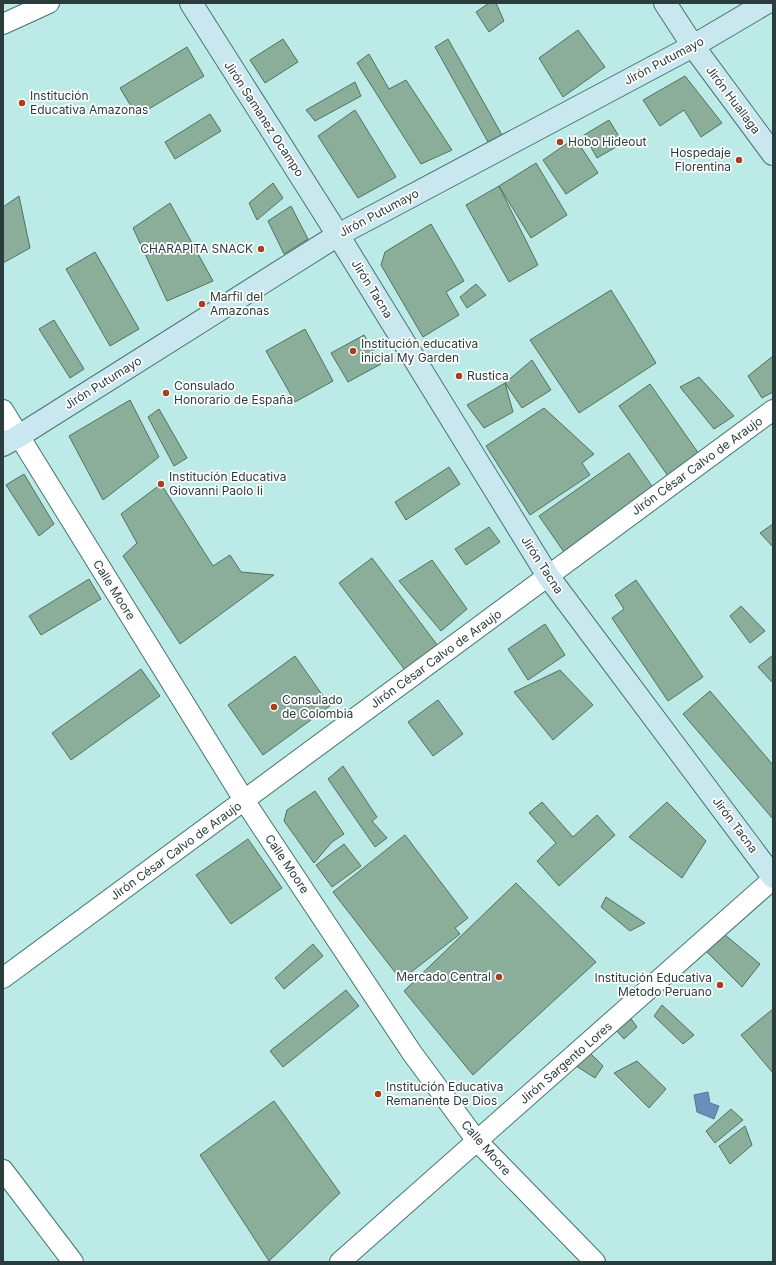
<svg xmlns="http://www.w3.org/2000/svg" width="776" height="1265" viewBox="0 0 776 1265" font-family="Inter,sans-serif">
	<style>
		.water { fill: #6990ba; stroke: #567794 }
		.building { fill: #8aae99; stroke: #51725f }
		.lines { fill: none; stroke-linecap: round; stroke-linejoin: round }
		.street-casing { stroke: #47736f; stroke-width: 22 }
		.secondary-casing { stroke: #47736f; stroke-width: 24 }
		.street { stroke: #fff; stroke-width: 20 }
		.secondary { stroke: #c9e7ef; stroke-width: 22 }
		.poi-dot { fill: #a8401f; stroke: #fff; stroke-width: 1.5 }
		.labels { text-anchor: middle; stroke-width: 3.5; stroke-linejoin: round; paint-order: stroke }
		.street-label { font-size: 12px; fill: #2a3d3c; stroke: #fff }
		.poi-label { font-size: 12px; fill: #2a3d3c; stroke: #fff; text-anchor: start }
	</style>
	<rect width="100%" height="100%" fill="#bcebe7"/>
	<path class="water" d="M708,1092L710,1103L719,1106L714,1119L697,1112L694,1095Z"/>
	<path class="building" d="M489,3H496L504,21L489,32L476,12Z
		M578,30L605,67L563,97L539,58Z
		M283,39L298,62L265,83L250,60Z
		M448,39L502,135L488,142L435,47Z
		M187,47L204,76L137,116L120,88Z
		M369,54L389,89L406,80L452,150L421,164L357,63Z
		M685,76L722,123L701,137L684,110L660,126L643,100Z
		M355,82L361,96L315,121L306,110Z
		M355,110L396,177L358,198L318,136Z
		M210,114L221,131L175,159L165,142Z
		M609,120L623,143L597,158L584,135Z
		M575,138L598,173L566,194L543,160Z
		M536,163L567,215L531,238L499,186Z
		M273,183L283,198L257,220L249,203Z
		M499,186L538,265L509,282L466,205Z
		M19,196L30,248L3,263V207Z
		M170,203L213,281L167,301L133,228Z
		M291,206L308,239L284,254L268,221Z
		M431,224L464,281L446,292L459,315L423,337L381,265L385,252Z
		M95,252L139,329L110,346L66,269Z
		M476,284L486,295L467,308L460,297Z
		M611,290L656,363L579,413L530,340Z
		M54,320L84,369L70,378L39,329Z
		M305,329L333,381L295,402L266,351Z
		M364,335L381,364L348,382L331,353Z
		M773,356V392L762,398L748,376Z
		M532,360L551,390L522,408L505,383Z
		M699,377L734,416L714,429L680,387Z
		M505,383L513,412L484,428L467,405Z
		M650,384L699,454L668,476L619,406Z
		M130,400L159,457L103,500L69,436Z
		M544,408L594,454L582,463L590,475L530,515L486,446Z
		M159,409L187,458L174,466L148,417Z
		M629,453L656,492L566,555L539,516Z
		M449,467L460,484L406,520L395,502Z
		M24,474L54,524L39,536L6,485Z
		M161,484L213,566L230,555L241,572L274,575L180,644L123,556L137,543L121,514Z
		M773,524V547L760,533Z
		M489,527L500,542L466,565L455,549Z
		M372,558L438,646L405,670L339,583Z
		M432,560L467,609L441,631L399,581Z
		M89,579L101,599L41,635L29,616Z
		M636,580L703,677L668,701L612,618L624,609L615,595Z
		M741,606L765,631L750,643L730,616Z
		M545,624L565,655L528,680L508,649Z
		M773,655V681L772,682L758,667Z
		M295,656L330,706L263,755L228,705Z
		M141,669L160,696L71,760L52,733Z
		M560,670L593,705L553,740L514,692Z
		M710,691L773,765V819L683,714Z
		M438,700L463,734L433,756L408,722Z
		M343,766L377,817L372,821L387,838L375,847L328,779Z
		M315,791L344,834L332,842L314,863L284,821L287,810Z
		M542,802L573,837L597,815L615,835L559,886L537,861L556,843L529,813Z
		M667,802L706,841L682,878L629,837Z
		M405,835L468,918L455,928L460,934L401,980L333,892Z
		M248,839L282,888L231,924L196,875Z
		M344,844L361,866L332,887L316,865Z
		M516,883L596,962L473,1075L404,991Z
		M606,897L645,923L630,931L601,907Z
		M724,934L760,964L742,987L703,948Z
		M313,944L323,956L284,989L275,978Z
		M346,990L359,1006L283,1067L270,1051Z
		M662,1005L694,1035L683,1044L654,1016Z
		M773,1009V1073L741,1035Z
		M629,1016L637,1027L624,1039L616,1030Z
		M590,1053L603,1066L595,1078L573,1064Z
		M637,1061L666,1089L649,1108L614,1073Z
		M274,1101L340,1193L269,1261L200,1155Z
		M731,1109L743,1120L715,1143L706,1131Z
		M745,1126L752,1145L730,1164L719,1146Z"/>
	<g class="lines">
		<g class="street-casing">
			<path id="street" d="M3,24L49,3
				M3,410L244,800L412,1053L477,1141L595,1262
				M3,978L773,410
				M3,1170L73,1262
				M340,1262L773,879"/>
		</g>
		<g class="secondary-casing">
			<path id="secondary" d="M191,3L338,235L548,576L773,877
				M665,3L693,46L773,154
				M3,445L19,436L338,235L693,46L766,3"/>
		</g>
		<use href="#street" class="street"/>
		<use href="#secondary" class="secondary"/>
	</g>
	<g class="poi-dot">
		<circle cx="22" cy="103" r="4"/>
		<circle cx="560" cy="142" r="4"/>
		<circle cx="739" cy="160" r="4"/>
		<circle cx="261" cy="249" r="4"/>
		<circle cx="202" cy="304" r="4"/>
		<circle cx="353" cy="351" r="4"/>
		<circle cx="459" cy="376" r="4"/>
		<circle cx="166" cy="393" r="4"/>
		<circle cx="161" cy="484" r="4"/>
		<circle cx="274" cy="707" r="4"/>
		<circle cx="499" cy="977" r="4"/>
		<circle cx="720" cy="985" r="4"/>
		<circle cx="378" cy="1094" r="4"/>
	</g>
	<g class="labels">
		<g class="street-label">
			<text transform="translate(664 61) rotate(-28)" y="4">Jirón Putumayo</text>
			<text transform="translate(733 100) rotate(53)" y="4">Jirón Huallaga</text>
			<text transform="translate(264 119) rotate(57)" y="4">Jirón Samanez Ocampo</text>
			<text transform="translate(379 213) rotate(-28)" y="4">Jirón Putumayo</text>
			<text transform="translate(372 289) rotate(58)" y="4">Jirón Tacna</text>
			<text transform="translate(103 383) rotate(-32)" y="4">Jirón Putumayo</text>
			<text transform="translate(697 466) rotate(-36)" y="4">Jirón César Calvo de Araujo</text>
			<text transform="translate(542 565) rotate(57)" y="4">Jirón Tacna</text>
			<text transform="translate(114 590) rotate(58)" y="4">Calle Moore</text>
			<text transform="translate(436 659) rotate(-36)" y="4">Jirón César Calvo de Araujo</text>
			<text transform="translate(735 825) rotate(53)" y="4">Jirón Tacna</text>
			<text transform="translate(176 851) rotate(-36)" y="4">Jirón César Calvo de Araujo</text>
			<text transform="translate(287 864) rotate(56)" y="4">Calle Moore</text>
			<text transform="translate(566 1063) rotate(-41)" y="4">Jirón Sargento Lores</text>
			<text transform="translate(486 1148) rotate(49)" y="4">Calle Moore</text>
		</g>
		<g class="poi-label">
			<text x="30" y="100">Institución<tspan x="30" dy="14">Educativa Amazonas</tspan></text>
			<text x="568" y="146">Hobo Hideout</text>
			<text x="731" y="157" text-anchor="end">Hospedaje<tspan x="731" dy="14">Florentina</tspan></text>
			<text x="253" y="253" text-anchor="end">CHARAPITA SNACK</text>
			<text x="210" y="301">Marfil del<tspan x="210" dy="14">Amazonas</tspan></text>
			<text x="361" y="348">Institución educativa<tspan x="361" dy="14">inicial My Garden</tspan></text>
			<text x="467" y="380">Rustica</text>
			<text x="174" y="390">Consulado<tspan x="174" dy="14">Honorario de España</tspan></text>
			<text x="169" y="481">Institución Educativa<tspan x="169" dy="14">Giovanni Paolo Ii</tspan></text>
			<text x="282" y="704">Consulado<tspan x="282" dy="14">de Colombia</tspan></text>
			<text x="491" y="981" text-anchor="end">Mercado Central</text>
			<text x="712" y="982" text-anchor="end">Institución Educativa<tspan x="712" dy="14">Metodo Peruano</tspan></text>
			<text x="386" y="1091">Institución Educativa<tspan x="386" dy="14">Remanente De Dios</tspan></text>
		</g>
	</g>
	<rect width="776" height="1265" fill="none" stroke="#2a3d3c" stroke-width="8"/>
</svg>
